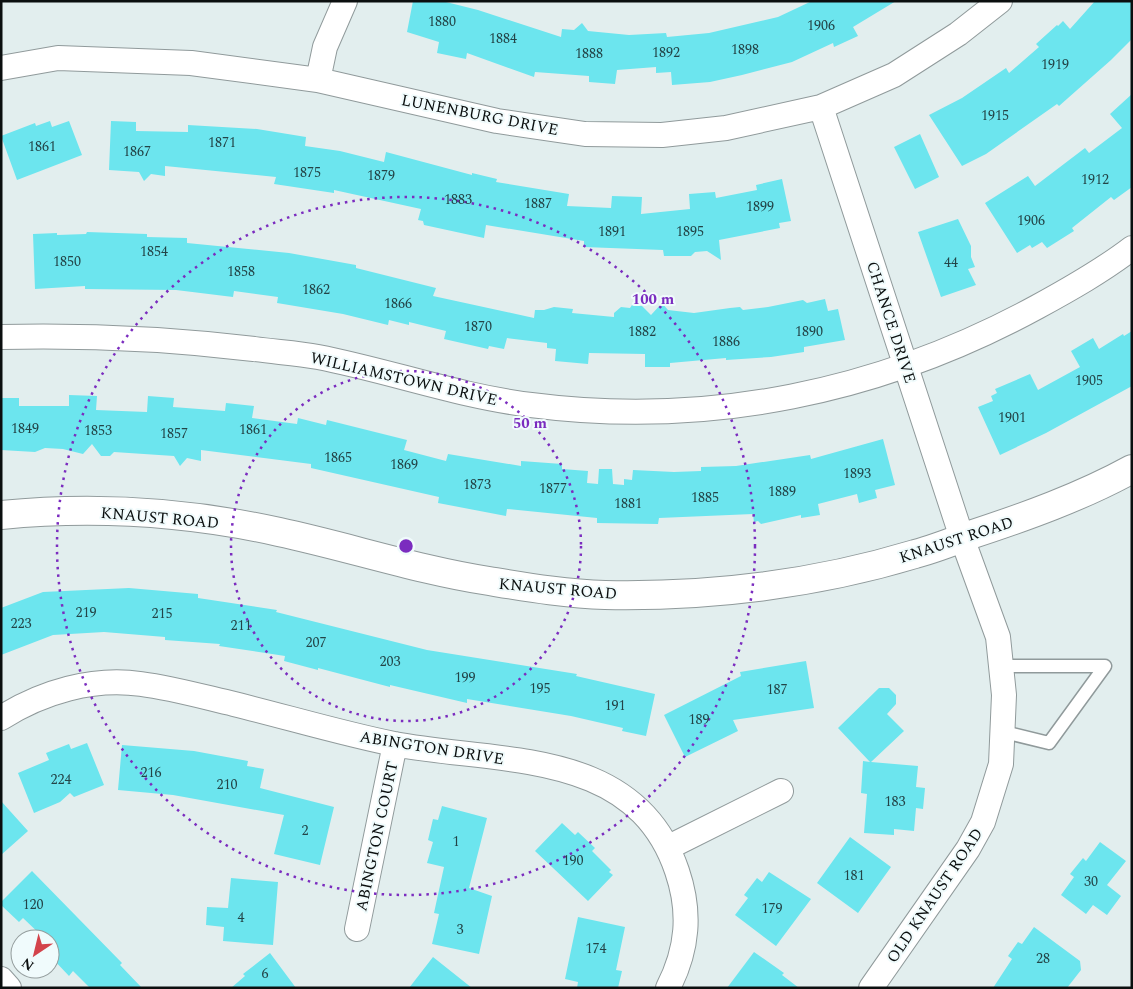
<svg xmlns="http://www.w3.org/2000/svg" width="1133" height="989" viewBox="0 0 1133 989" font-family="Spectral,serif">
	<style>
		.building { fill: #6ce5ee }
		.lines { fill: none; stroke-linecap: round; stroke-linejoin: round }
		.lane-casing { stroke: #909a9b; stroke-width: 15 }
		.street-casing { stroke: #909a9b; stroke-width: 26 }
		.secondary-casing { stroke: #909a9b; stroke-width: 30 }
		.lane { stroke: #fff; stroke-width: 12 }
		.street { stroke: #fff; stroke-width: 24 }
		.secondary { stroke: #fff; stroke-width: 28 }
		.ring { fill: none; stroke: #7b2cbf; stroke-width: 2.5; stroke-dasharray: 2.5 5 }
		.labels { text-anchor: middle; stroke-width: 4; stroke-linejoin: round; paint-order: stroke }
		.number-label { font-size: 14px; fill: #234447 }
		.street-label { font-size: 16px; fill: #0b0f0f; stroke: #f0fbfc }
		.centre { fill: #7b2cbf; stroke: #f0fbfc; stroke-width: 2.5 }
		.ring-label { font-size: 15px; text-anchor: middle; font-weight: bold; fill: #7b2cbf; stroke: #f0fbfc; stroke-width: 4; stroke-linejoin: round; paint-order: stroke }
	</style>
	<rect width="100%" height="100%" fill="#e2eeee"/>
	<path class="building" d="M413,1H442L478,10L561,37L562,29L574,30L582,23L588,31L629,35L666,33L667,37L709,33L778,17L812,1H896L853,27L858,36L834,47L833,43L792,62L742,75L710,82L672,85L671,72L656,73V67L617,70L615,84L589,82V76L535,72L534,77L467,53L466,59L437,53L439,42L407,32Z
		M1095,1H1132V39L1111,60L1059,106L1057,104L986,154L962,166L929,115L962,98L1006,68L1009,73L1039,47L1036,44L1057,25L1058,26L1063,21L1070,29Z
		M1132,94V187L1114,200L1111,197L1072,228L1074,231L1047,248L1042,242L1032,248L1030,245L1017,253L985,203L1028,176L1035,186L1085,148L1089,153L1122,128L1110,114Z
		M50,121L52,127L69,121L82,155L17,180L1,136L35,123L36,126Z
		M111,121L136,122V131L188,132V125L257,129L306,137L305,146L340,151L384,162L386,152L472,175V173L497,179L496,182L569,194L567,206L611,208L612,196L642,197L641,214L690,209L689,194L715,192L716,198L757,190L756,185L782,179L791,221L779,223L780,228L719,240L721,260L707,251L695,252L691,256H664L663,250L584,247V241L486,225L484,238L424,225L423,221L418,220L421,209L334,190V193L274,184L276,177L165,166V176L151,174L144,181L139,172L109,170Z
		M920,134L939,177L915,189L894,147Z
		M958,219L971,246V257L975,267L968,269L976,285L941,297L918,232Z
		M87,232L147,234V237L187,238V243L289,253L356,265V268L436,288L433,296L534,318L535,310H544L554,307L573,309L572,313L614,317V313L621,307L630,308L632,305L642,306L651,315L662,303L668,310L694,313L730,308L740,307L743,310L768,307L803,300L807,303L825,299L828,311L838,309L845,340L804,347V352L771,357L726,360V358L670,363V367H645V354L589,353L588,364L555,361L556,349L547,348V343L507,338L504,349L489,346L488,349L444,339L446,331L409,322V325L389,320L388,325L343,314L277,303L278,297L234,291L233,297L176,290L85,289V286L35,289L33,234L57,233V235L86,234Z
		M1132,331V386L1046,433L1000,455L978,407L993,401L991,396L997,393L995,389L1030,374L1038,390L1080,367L1071,351L1093,338L1099,349L1123,334L1124,336Z
		M69,395L97,396L96,410L147,412L148,396L174,398L173,407L225,411L226,403L254,406L252,418L297,424L298,418L326,425L327,420L407,440L404,450L446,461L448,454L521,466V461L562,464V469L588,471L587,483L598,484L599,469H612L613,484L624,485V479L632,480L633,470L674,472L701,471V467L736,466L810,455L811,459L883,439L895,485L875,490L877,498L859,503L857,494L818,504L820,515L801,518V515L761,524L758,521L754,522L753,514L659,518L658,524L597,523V518L507,509L506,516L438,503L439,497L311,468V464L201,450V461L187,458L180,466L174,456L114,452L110,456H101L92,444L83,454L63,449L45,448L35,452L1,450V398H19V406H69Z
		M129,588L198,594V598L277,610L276,612L427,650L577,674L576,676L655,694L646,736L622,731L623,728L571,716L467,699V703L390,685V687L318,668V670L284,661L285,656L219,646L220,644L165,640V637L104,632L53,635L1,655V608L43,592Z
		M806,661L814,708L733,720L738,731L685,757L664,715L741,676L740,672Z
		M879,688H889L896,695V704L887,714L904,731L871,762L918,766L916,787L925,788L923,809L916,808L914,831L894,829V835L864,833L867,794L861,793L863,761L870,762L838,728Z
		M87,743L104,785L74,797L70,793L60,802L34,813L18,773L49,760L46,753L69,744L71,749Z
		M122,745L194,751L248,761L247,766L264,769L260,788L334,807L320,865L274,854L284,815L173,795L118,790Z
		M1,801L28,831L1,855Z
		M442,806L487,818L469,888L492,896L479,954L432,944L439,914L434,913L444,867L427,863L433,842L428,840L433,819L438,820Z
		M562,823L575,835L578,832L595,848L592,851L611,870L609,872L613,875L588,901L535,851Z
		M850,837L891,867L858,913L817,883Z
		M1100,842L1126,861L1107,885L1121,896L1107,915L1093,905L1086,914L1061,895L1074,877L1070,874L1083,858L1086,861Z
		M32,871L122,963L120,965L142,988H90L73,971L69,976L52,958L58,952L50,944V939H45L23,918L19,922L1,905V902Z
		M769,872L811,899L776,946L735,915L748,898L744,895L757,878L762,882Z
		M231,878L278,882L273,945L223,941L224,927L206,925L207,907L228,908Z
		M578,917L625,927L616,970L622,971L618,988H577L578,982L565,979Z
		M1034,927L1080,961L1081,970L1067,988H993L1012,959L1008,956L1018,942L1022,944Z
		M754,952L784,973L782,975L799,988H727Z
		M270,953L296,988H231L245,976L243,974Z
		M433,957L472,988H409Z"/>
	<g class="lines">
		<g class="lane-casing">
			<path id="lane" d="M1001,666H1105
				M1004,732L1049,743L1105,666"/>
		</g>
		<g class="street-casing">
			<path id="street" d="M1,68L58,58L191,63L318,80L497,121L585,134L662,135L726,128L821,107L894,75L958,34L1000,1
				M318,80L325,47L345,1
				M821,107L962,538L998,637L1004,695L1001,764L983,822L968,849L871,988
				M1,337C86,335 170,339 254,349C275,352 297,353 318,357C390,371 458,396 531,405C708,428 881,392 1037,307C1070,289 1102,271 1132,248
				M1,718C42,692 93,677 141,684C172,688 204,697 234,704C287,717 340,733 394,744C499,764 635,747 677,871C691,912 688,949 668,988
				M669,847L781,791
				M357,929L395,744
				M1,979L9,988"/>
		</g>
		<g class="secondary-casing">
			<path id="secondary" d="M1,515C93,506 189,512 279,532C349,547 418,570 489,581C526,587 567,594 605,595C708,597 816,584 915,554C934,549 952,542 970,535C1025,517 1081,497 1132,469"/>
		</g>
		<use href="#lane" class="lane"/>
		<use href="#street" class="street"/>
		<use href="#secondary" class="secondary"/>
	</g>
	<g class="ring">
		<circle cx="406" cy="546" r="175"/>
		<circle cx="406" cy="546" r="349"/>
	</g>
	<g class="labels">
		<g class="number-label">
			<text x="442" y="26">1880</text>
			<text x="821" y="30">1906</text>
			<text x="503" y="43">1884</text>
			<text x="745" y="54">1898</text>
			<text x="666" y="57">1892</text>
			<text x="589" y="58">1888</text>
			<text x="1055" y="69">1919</text>
			<text x="995" y="120">1915</text>
			<text x="222" y="147">1871</text>
			<text x="42" y="151">1861</text>
			<text x="137" y="156">1867</text>
			<text x="307" y="177">1875</text>
			<text x="381" y="180">1879</text>
			<text x="1095" y="184">1912</text>
			<text x="458" y="204">1883</text>
			<text x="538" y="208">1887</text>
			<text x="760" y="211">1899</text>
			<text x="1031" y="225">1906</text>
			<text x="612" y="236">1891</text>
			<text x="690" y="236">1895</text>
			<text x="154" y="256">1854</text>
			<text x="67" y="266">1850</text>
			<text x="951" y="267">44</text>
			<text x="241" y="276">1858</text>
			<text x="316" y="294">1862</text>
			<text x="398" y="308">1866</text>
			<text x="478" y="331">1870</text>
			<text x="642" y="336">1882</text>
			<text x="809" y="336">1890</text>
			<text x="726" y="346">1886</text>
			<text x="1089" y="385">1905</text>
			<text x="1012" y="422">1901</text>
			<text x="25" y="433">1849</text>
			<text x="253" y="434">1861</text>
			<text x="98" y="435">1853</text>
			<text x="174" y="438">1857</text>
			<text x="338" y="462">1865</text>
			<text x="404" y="469">1869</text>
			<text x="857" y="478">1893</text>
			<text x="477" y="489">1873</text>
			<text x="553" y="493">1877</text>
			<text x="782" y="496">1889</text>
			<text x="705" y="502">1885</text>
			<text x="628" y="508">1881</text>
			<text x="86" y="617">219</text>
			<text x="162" y="618">215</text>
			<text x="21" y="628">223</text>
			<text x="241" y="630">211</text>
			<text x="316" y="647">207</text>
			<text x="390" y="666">203</text>
			<text x="465" y="682">199</text>
			<text x="540" y="693">195</text>
			<text x="777" y="694">187</text>
			<text x="615" y="710">191</text>
			<text x="699" y="724">189</text>
			<text x="151" y="777">216</text>
			<text x="61" y="784">224</text>
			<text x="227" y="789">210</text>
			<text x="895" y="806">183</text>
			<text x="305" y="835">2</text>
			<text x="456" y="846">1</text>
			<text x="573" y="865">190</text>
			<text x="854" y="880">181</text>
			<text x="1091" y="886">30</text>
			<text x="33" y="909">120</text>
			<text x="772" y="913">179</text>
			<text x="241" y="922">4</text>
			<text x="460" y="934">3</text>
			<text x="596" y="953">174</text>
			<text x="1043" y="963">28</text>
			<text x="265" y="978">6</text>
		</g>
		<g class="street-label">
			<text transform="translate(480 114) rotate(11)" y="6">LUNENBURG DRIVE</text>
			<text transform="translate(892 322) rotate(72)" y="6">CHANCE DRIVE</text>
			<text transform="translate(404 378) rotate(13)" y="6">WILLIAMSTOWN DRIVE</text>
			<text transform="translate(160 517) rotate(5)" y="6">KNAUST ROAD</text>
			<text transform="translate(956 539) rotate(-18)" y="6">KNAUST ROAD</text>
			<text transform="translate(558 588) rotate(5)" y="6">KNAUST ROAD</text>
			<text transform="translate(432 747) rotate(9)" y="6">ABINGTON DRIVE</text>
			<text transform="translate(376 836) rotate(-78)" y="6">ABINGTON COURT</text>
			<text transform="translate(934 895) rotate(-56)" y="6">OLD KNAUST ROAD</text>
		</g>
	</g>
	<circle cx="406" cy="546" r="8" class="centre"/>
	<g class="ring-label">
		<text x="653" y="304">100 m</text>
		<text x="530" y="428">50 m</text>
	</g>
	<rect width="1133" height="989" fill="none" stroke="#0b0f0f" stroke-width="5"/>
	<g transform="translate(35 954) rotate(215)"><circle r="24" fill="#f0fbfc" stroke="#949d9d"/>
	<path d="M0-4L9 19L0 12L-9 19Z" fill="#d3434b"/>
	<text y="-8" font-size="14" font-weight="bold" text-anchor="middle" fill="#0b0f0f">N</text>
	</g>
</svg>
